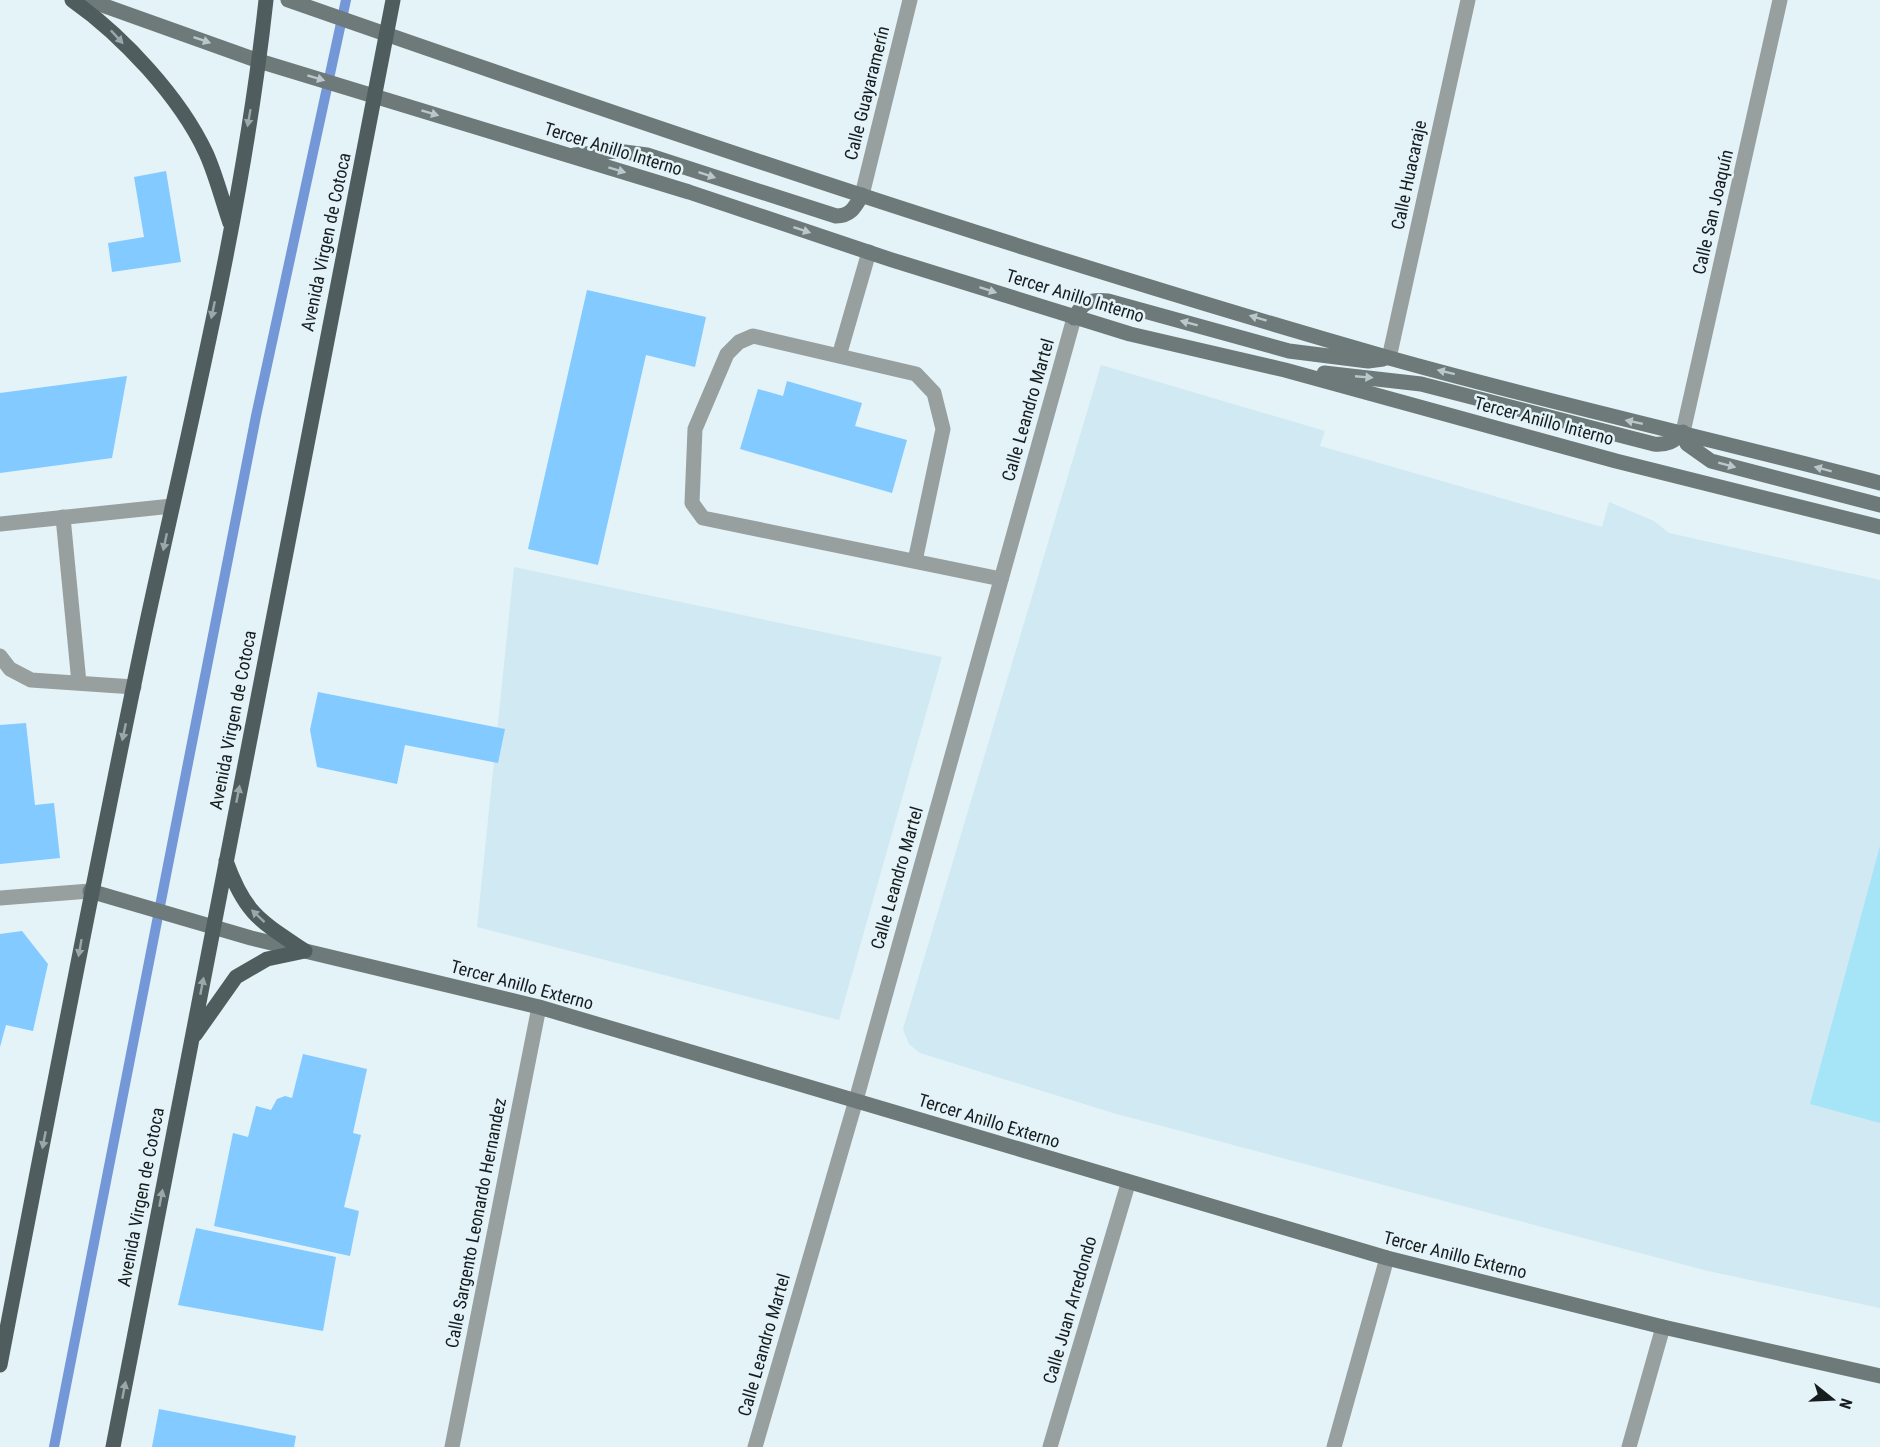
<svg xmlns="http://www.w3.org/2000/svg" width="1880" height="1447" viewBox="0 0 1880 1447" font-family="'Roboto Condensed',sans-serif">
	<style>
		.built { fill: #d0e9f2 }
		.green { fill: #a6e4f8 }
		.lines { fill: none; stroke-linecap: round; stroke-linejoin: round }
		.stream { stroke: #7397d7; stroke-width: 10 }
		.building { fill: #82caff }
		.lane { stroke: #989f9f; stroke-width: 15 }
		.street { stroke: #989f9f; stroke-width: 15 }
		.secondary { stroke: #6e7979; stroke-width: 15 }
		.primary { stroke: #505d5e; stroke-width: 15 }
		.oneway { fill: #9aa8ab }
		.oneway2 { fill: #bac8cc }
		.labels { text-anchor: middle; stroke-width: 5; stroke-linejoin: round; paint-order: stroke }
		.street-label { font-size: 18px; fill: #171d1f; stroke: #e3f3f8 }
	</style>
	<rect width="100%" height="100%" fill="#e3f3f8"/>
	<path class="built" d="M1101,365L1325,431L1320,446L1602,527L1609,502L1654,521L1669,533L1880,580V1308L1704,1270L1113,1113L920,1053L909,1044L903,1029Z
		M514,567L942,657L839,1020L477,927Z"/>
	<path class="green" d="M1880,846V1123L1810,1104Z"/>
	<g class="lines">
		<path class="stream" d="M54,1447L256,416L346,0"/>
	</g>
	<path class="building" d="M166,171L181,262L112,272L108,243L144,237L134,177Z
		M587,290L706,317L695,367L646,355L598,565L528,549Z
		M127,376L112,458L0,473V393Z
		M787,381L862,403L855,426L907,440L892,493L740,449L758,389L783,396Z
		M318,692L505,729L498,763L405,745L397,784L317,767L310,730Z
		M26,723L35,805L54,803L60,858L0,864V725Z
		M22,931L48,964L33,1031L6,1025L0,1047V934Z
		M303,1054L367,1069L353,1133L361,1135L344,1207L359,1211L350,1256L214,1226L233,1133L248,1137L256,1106L271,1110L277,1099L285,1096L292,1098Z
		M196,1228L336,1257L323,1331L178,1305Z
		M159,1409L296,1436L294,1447H152Z"/>
	<g class="lines">
		<path class="lane" d="M839,356L869,252
			M63,517L79,683
			M915,561L943,429L934,393L916,374L753,336L739,342L727,354L695,429L692,503L703,518L1001,579
			M0,656L10,669L31,680L134,687"/>
		<path class="street" d="M862,195L910,0
			M1389,358L1468,0
			M1683,432L1780,0
			M0,524L172,506
			M0,898L90,891
			M452,1447L539,1007
			M755,1447L856,1100L1074,318
			M1050,1447L1128,1184
			M1334,1447L1387,1258
			M1629,1447L1663,1327"/>
		<path class="secondary" d="M88,0L259,61L689,192L892,260L1130,334L1285,370L1616,461L1880,527
			M288,0C651,127 1016,251 1386,357C1549,403 1716,440 1880,483
			M574,155L617,151L647,155L836,216C851,216 855,207 862,195
			M1074,318C1083,302 1089,299 1108,301L1289,351L1368,361L1383,359
			M1324,373L1421,384L1654,444C1667,445 1674,442 1683,432L1687,444L1711,461L1880,505
			M90,891L251,938L539,1007L1387,1258L1663,1327L1880,1376"/>
		<path class="primary" d="M72,0C122,35 180,97 206,153C216,175 222,200 230,223
			M226,861C245,914 260,921 305,951
			M195,1035L236,977L267,959L305,951
			M0,1365C47,1120 94,875 145,631C190,422 243,213 266,0
			M113,1447L393,0"/>
	</g>
	<defs><path id="oneway-solid" d="M-6-.8H1V-3.2L6.5 0L1 3.2V.8H-6Z" transform="scale(1.5)"/></defs>
	<g class="oneway">
		<use href="#oneway-solid" transform="translate(117 37) rotate(47)"/>
		<use href="#oneway-solid" transform="translate(249 118) rotate(100)"/>
		<use href="#oneway-solid" transform="translate(213 310) rotate(102)"/>
		<use href="#oneway-solid" transform="translate(165 542) rotate(102)"/>
		<use href="#oneway-solid" transform="translate(124 732) rotate(102)"/>
		<use href="#oneway-solid" transform="translate(238 794) rotate(-79)"/>
		<use href="#oneway-solid" transform="translate(258 916) rotate(-137)"/>
		<use href="#oneway-solid" transform="translate(80 948) rotate(100)"/>
		<use href="#oneway-solid" transform="translate(202 986) rotate(-79)"/>
		<use href="#oneway-solid" transform="translate(44 1140) rotate(101)"/>
		<use href="#oneway-solid" transform="translate(161 1198) rotate(-79)"/>
		<use href="#oneway-solid" transform="translate(124 1390) rotate(-79)"/>
	</g>
	<g class="oneway2">
		<use href="#oneway-solid" transform="translate(202 40) rotate(19)"/>
		<use href="#oneway-solid" transform="translate(316 78) rotate(17)"/>
		<use href="#oneway-solid" transform="translate(430 113) rotate(17)"/>
		<use href="#oneway-solid" transform="translate(617 170) rotate(17)"/>
		<use href="#oneway-solid" transform="translate(707 175) rotate(18)"/>
		<use href="#oneway-solid" transform="translate(802 230) rotate(18)"/>
		<use href="#oneway-solid" transform="translate(988 290) rotate(18)"/>
		<use href="#oneway-solid" transform="translate(1258 318) rotate(-163)"/>
		<use href="#oneway-solid" transform="translate(1189 323) rotate(-165)"/>
		<use href="#oneway-solid" transform="translate(1446 372) rotate(-166)"/>
		<use href="#oneway-solid" transform="translate(1364 377) rotate(5)"/>
		<use href="#oneway-solid" transform="translate(1634 422) rotate(-168)"/>
		<use href="#oneway-solid" transform="translate(1727 465) rotate(15)"/>
		<use href="#oneway-solid" transform="translate(1823 469) rotate(-165)"/>
	</g>
	<g class="labels">
		<g class="street-label">
			<text transform="translate(867 93) rotate(-76)" y="6">Calle Guayaramerín</text>
			<text transform="translate(613 149) rotate(17)" y="6">Tercer Anillo Interno</text>
			<text transform="translate(1409 175) rotate(-78)" y="6">Calle Huacaraje</text>
			<text transform="translate(1713 212) rotate(-77)" y="6">Calle San Joaquín</text>
			<text transform="translate(326 242) rotate(-78)" y="6">Avenida Virgen de Cotoca</text>
			<text transform="translate(1075 296) rotate(17)" y="6">Tercer Anillo Interno</text>
			<text transform="translate(1028 410) rotate(-74)" y="6">Calle Leandro Martel</text>
			<text transform="translate(1544 421) rotate(15)" y="6">Tercer Anillo Interno</text>
			<text transform="translate(233 720) rotate(-79)" y="6">Avenida Virgen de Cotoca</text>
			<text transform="translate(897 878) rotate(-74)" y="6">Calle Leandro Martel</text>
			<text transform="translate(522 985) rotate(15)" y="6">Tercer Anillo Externo</text>
			<text transform="translate(989 1121) rotate(17)" y="6">Tercer Anillo Externo</text>
			<text transform="translate(141 1197) rotate(-79)" y="6">Avenida Virgen de Cotoca</text>
			<text transform="translate(476 1223) rotate(-79)" y="6">Calle Sargento Leonardo Hernandez</text>
			<text transform="translate(1455 1255) rotate(14)" y="6">Tercer Anillo Externo</text>
			<text transform="translate(1070 1310) rotate(-74)" y="6">Calle Juan Arredondo</text>
			<text transform="translate(764 1345) rotate(-74)" y="6">Calle Leandro Martel</text>
		</g>
	</g>
	<g transform="translate(1832 1399) rotate(108)" stroke="#e3f3f8" stroke-width="4.5" paint-order="stroke">
	<path d="M0-4.5L10 22L0 15L-10 22Z" fill="#171d1f"/>
	<text y="-9" font-size="16" font-weight="bold" text-anchor="middle" fill="#171d1f">N</text>
	</g>
</svg>
